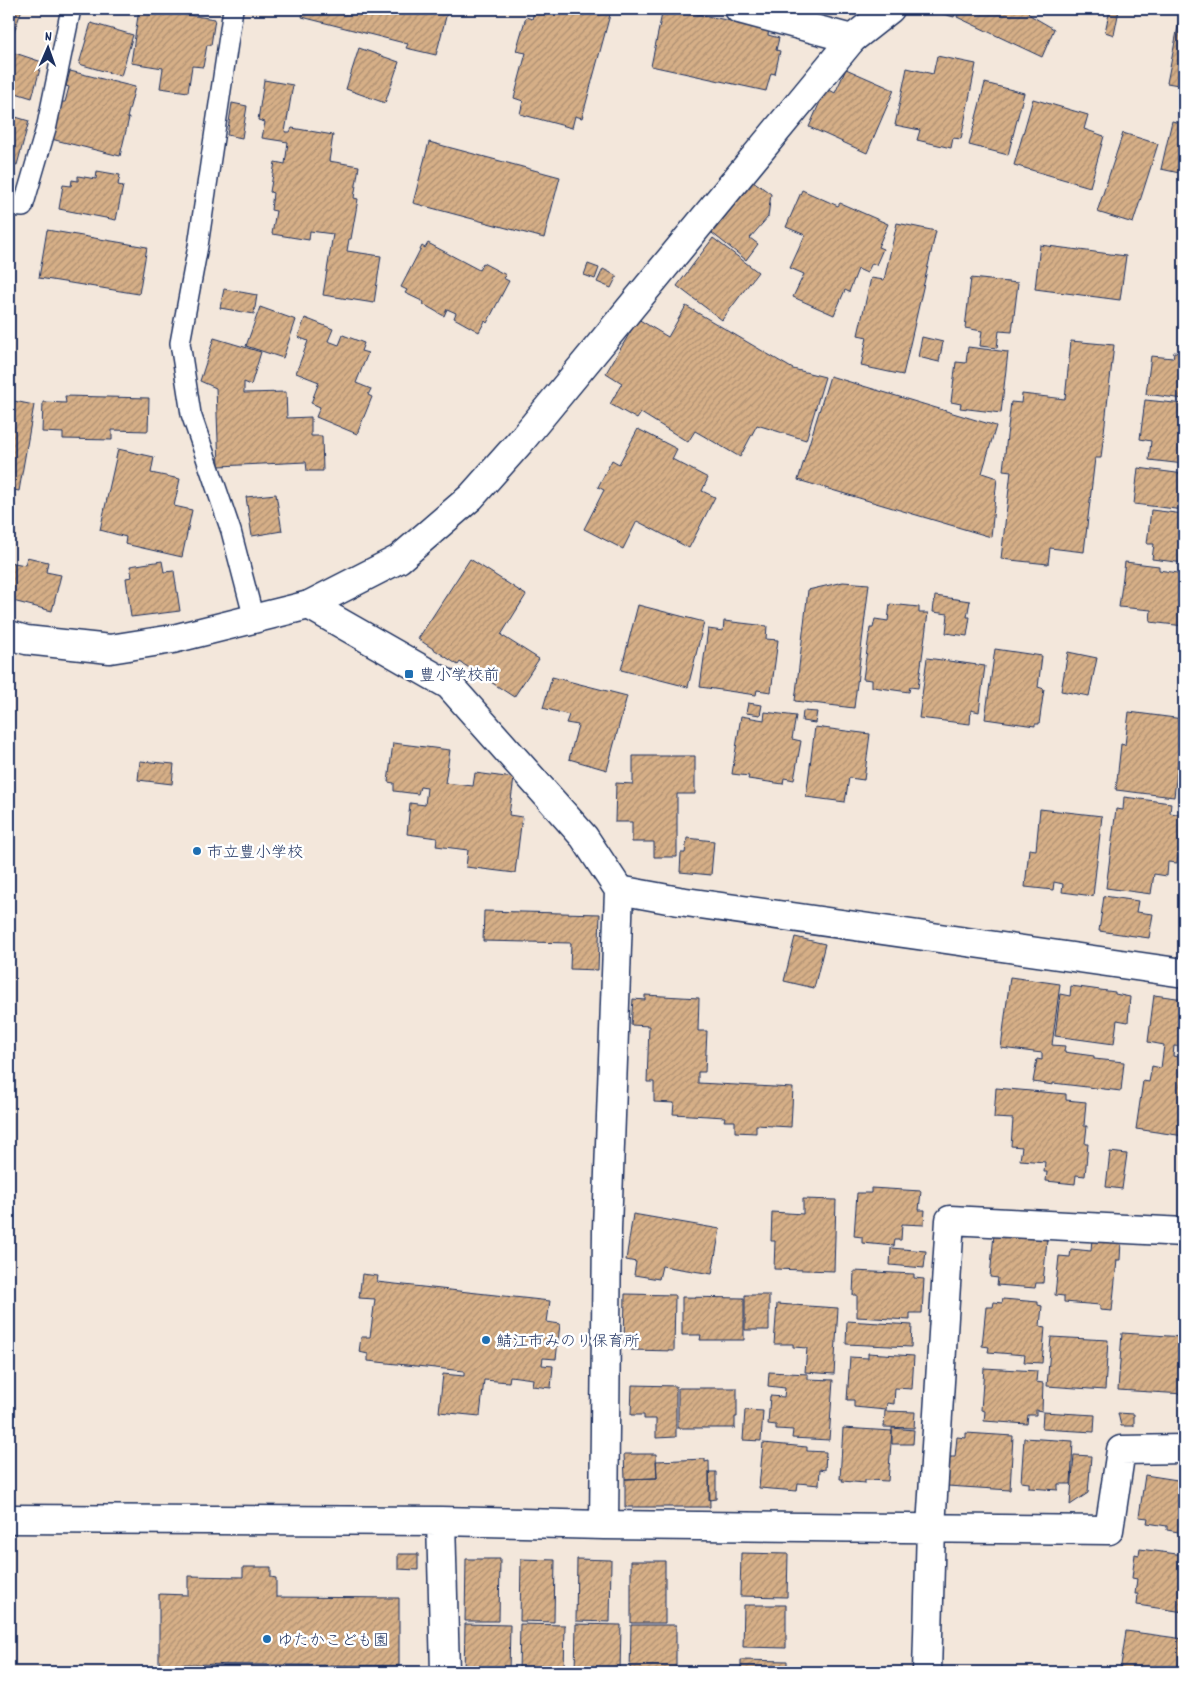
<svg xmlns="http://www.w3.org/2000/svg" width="1193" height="1681" viewBox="0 0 1193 1681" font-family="Dekko,'Klee One',sans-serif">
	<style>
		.building { fill: url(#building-hatch); stroke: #1b2f5e }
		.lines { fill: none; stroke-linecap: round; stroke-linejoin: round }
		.lane-casing { stroke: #1b2f5e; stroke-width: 22 }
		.street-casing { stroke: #1b2f5e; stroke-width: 31 }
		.secondary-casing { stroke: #1b2f5e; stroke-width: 31 }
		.lane { stroke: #fff; stroke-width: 19 }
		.street { stroke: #fff; stroke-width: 28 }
		.secondary { stroke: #fff; stroke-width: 28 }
		.poi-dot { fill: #1f6fb2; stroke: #fff; stroke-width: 2 }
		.labels { text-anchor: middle; stroke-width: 5; stroke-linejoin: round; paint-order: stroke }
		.poi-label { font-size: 16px; fill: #1b2f5e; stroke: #fff; text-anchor: start }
	</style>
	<defs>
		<pattern id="building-hatch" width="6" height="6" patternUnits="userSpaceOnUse" patternTransform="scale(1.25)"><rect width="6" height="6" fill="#d6af87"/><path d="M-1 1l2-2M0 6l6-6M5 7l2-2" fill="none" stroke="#ad8f72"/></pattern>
	</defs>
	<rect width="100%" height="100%" fill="#f3e7db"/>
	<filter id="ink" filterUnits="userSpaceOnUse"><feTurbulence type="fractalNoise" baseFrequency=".02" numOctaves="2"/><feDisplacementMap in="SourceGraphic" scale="10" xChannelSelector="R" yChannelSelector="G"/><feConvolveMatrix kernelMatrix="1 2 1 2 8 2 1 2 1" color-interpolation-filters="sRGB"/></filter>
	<g filter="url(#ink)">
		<path class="building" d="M9,9H22L13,35L9,33Z
			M139,9H149L215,19L211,45H207L203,67L192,66L188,92L160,88L163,68L131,63Z
			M304,9L418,10L448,9L436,55L406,48L408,44L302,17Z
			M535,9H603L611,11L582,118L575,116L572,128L520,114L523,101L514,98L526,53L516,51L526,17L532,19Z
			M663,9H674L769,29L768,35L779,38L776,50L780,51L775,74L771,73L766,91L651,66Z
			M937,9H956L954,17L936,12Z
			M960,9H1030L1028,14L1054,29L1042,57L957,17Z
			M1110,9L1119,10L1114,35L1105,32Z
			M1180,16L1184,17V86L1167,83Z
			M91,23L133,35L121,76L79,64Z
			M359,48L399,62L385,103L346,89Z
			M9,51L42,62L32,98L9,91Z
			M937,56L976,64L961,139L953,138L951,148L917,140L920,130L895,125L907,68L933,74Z
			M846,69L894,90L867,153L809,127L826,88L835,93Z
			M70,71L135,87L127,118H129L120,156L51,139L61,102H65L69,87L66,86Z
			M264,80L293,85L285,132H290L292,128L333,135L329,161L359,166L354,198L358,199L351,239H349L347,251L381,256L374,303L323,295L333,234L310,231L309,240L272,234L276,211L271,210L273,193L270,192L275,162L285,164L288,142L262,138L265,122L258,120Z
			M985,83L1024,93L1008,155L969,145Z
			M1033,99L1088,115L1084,129L1104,136L1090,187L1014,165Z
			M232,103L247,106L242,138L227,135Z
			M9,115L29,121L17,165L9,163Z
			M1172,121L1184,124V174L1161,169Z
			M1123,133L1158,144L1133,223L1097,212Z
			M429,142L560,177L544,238L413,203Z
			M97,171L120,175L118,185L123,186L116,220L59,209L63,185L71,186L72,180L78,181V176L96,179Z
			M753,181L771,194L768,217L750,238L758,244L746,260L712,233Z
			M802,190L838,206L840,203L888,224L878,247L883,249L876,265L872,263L867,273L858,269L849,292L845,290L834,315L793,297L804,274L790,268L805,235L786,227Z
			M897,223L936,231L903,375L861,366L867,337L858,335L871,278L884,280Z
			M47,230L147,247L139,294L39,278Z
			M713,238L758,272L722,320L677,286Z
			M428,243L479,270L483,263L506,275L503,278L509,281L487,323L485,321L479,332L454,318L456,313L447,309L444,316L423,304L424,302L405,293L407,290L401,287L422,246L425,248Z
			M1040,245L1126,256L1120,300L1035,289Z
			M588,264L599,268L595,279L584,275Z
			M603,269L617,276L611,288L597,282Z
			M971,278L1018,283L1012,332L999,331L997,348L980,346L982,331L965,328Z
			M224,289L257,295L254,314L220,308Z
			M686,306L793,369L825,377L806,440L757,425L740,457L695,431L688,442L641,413L637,419L610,404L622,383L606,373L638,319L668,337Z
			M260,307L296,320L283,358L246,346Z
			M305,318L333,329L328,341L339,345L343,335L364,343L361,351L368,353L356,383L371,389L368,395L372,397L357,434L316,417L320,407L311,403L319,382L296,373L308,341L298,337Z
			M922,337L943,342L939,362L918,357Z
			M214,338L261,352L251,385L244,382V393L286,392L287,418L311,417V436H322L323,471H307L306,462L219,466L216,388L200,381Z
			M1071,341L1114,345L1101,458H1095L1084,552L1050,548L1048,564L1001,559L1011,471L1003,470L1011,402L1021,403L1022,394L1065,399Z
			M968,347L1008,352L1001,413L960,408L961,404L951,402L956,362L966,363Z
			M1174,352L1184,353V399L1146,394L1151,356L1173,358Z
			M830,376L996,426L982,473L997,478L991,537L798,480Z
			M65,396L149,398L148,431L112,430V440L63,439V433L42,432L43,402L66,403Z
			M9,400L34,405L19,491L9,489Z
			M1145,400L1184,404V464L1149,460L1151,441L1140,439Z
			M638,429L677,449L672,459L708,478L702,491L715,497L689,548L637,521L623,549L584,529L604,490L598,487L612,460L619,464Z
			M118,449L154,457L151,473L180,479L174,506L192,510L182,557L125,544L126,537L100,530Z
			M1138,468L1184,474V510L1134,504Z
			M276,494L282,531L252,536L246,497Z
			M1151,510L1184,514V563L1152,559L1154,544H1147Z
			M27,557L48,562L46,572L61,575L52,611L9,600V562L25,565Z
			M470,559L526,595L501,635L539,659L514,697L460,662L458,665L418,639Z
			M162,561L164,572L174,571L180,611L131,617L126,578L132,577L130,566Z
			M1125,562L1159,566V570L1184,574V626L1150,622L1151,610L1119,607Z
			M843,582L869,584L854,708L795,701L808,590Z
			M935,596L970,601L967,617H970L967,636L946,633L948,614L933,612Z
			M890,604L919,607V613H928L918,688L910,687L909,692L872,687V680L863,679L870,628H873L875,619L888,621Z
			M638,605L704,622L688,687L621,670Z
			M724,621L767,626L766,639L778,640L771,692L757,690L756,695L700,687L708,629L723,631Z
			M995,649L1042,656L1038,687L1044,689L1039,724H1035V726L985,719Z
			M1068,652L1097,658L1089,696L1061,691Z
			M927,658L985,666L979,712L971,710L970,724L919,718Z
			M552,677L627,696L607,770L569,759L578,725L566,723L569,715L543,708Z
			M748,703L762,705L760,715L746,713Z
			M803,711L817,712L815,723L802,721Z
			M765,712L796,716L792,739L801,741L794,780L784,778L783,784L748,779L749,776L732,774L741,716L764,720Z
			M1129,712L1183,719L1174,797L1116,790L1121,744L1125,745Z
			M815,727L870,734L864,780L849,778L845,802L806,797Z
			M393,743L450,750L445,783L473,786L475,773L514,778L509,815L522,817L515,873L466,867L468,850L436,846L437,838L407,834L410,803L425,805L427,788L420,787L418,794L394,791V783L388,782Z
			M633,756H695V794H677V857H654V842H632V822H615L616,783L633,784Z
			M140,761L174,764L172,784L138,780Z
			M1184,773V802L1181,801Z
			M1124,797L1171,803L1170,813L1183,815L1177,863L1168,862L1167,876L1154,874L1151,894L1106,888L1116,809L1123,810Z
			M1040,809L1102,816L1093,896L1062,892L1063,884L1054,882L1053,890L1025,887L1029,849L1036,850Z
			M687,838L714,841L711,875L680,872L681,853H685Z
			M1104,896L1138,901L1136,912L1153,914L1149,938L1099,931Z
			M484,911L600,914L598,970L570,969L571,943L483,941Z
			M795,937L825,944L814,988L784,981Z
			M1010,977L1060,984L1052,1045L1065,1046L1064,1052L1094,1056V1059L1124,1062L1121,1091L1053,1083V1085L1033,1082L1037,1059L1042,1060V1053L1001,1048Z
			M1071,986L1115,992V994L1130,997L1128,1022L1117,1020L1114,1044L1055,1036L1060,994L1070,996Z
			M645,995L699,998L698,1031H707L705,1072H698V1083L793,1088L791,1127L756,1125V1133L735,1132V1121H724L725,1117L673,1114L674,1103L654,1102V1082H647L649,1026L631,1025L633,999L645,1000Z
			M1154,995L1184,999V1047L1174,1046L1173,1056L1184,1058V1136L1136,1129L1143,1081L1149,1082L1152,1066L1161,1068L1164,1045L1148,1042Z
			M996,1088L1066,1094V1100L1086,1102L1084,1126H1087L1085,1144H1088L1085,1176L1076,1175L1075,1184L1046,1181L1047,1172H1044L1045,1162L1020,1160L1022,1147L1011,1146L1013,1119L994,1118Z
			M1110,1152L1127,1154L1122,1189L1106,1187Z
			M871,1188L921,1191L919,1210H925L924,1225L902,1224L901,1240H895L894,1246L862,1243V1237L854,1236L857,1193H871Z
			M803,1199L836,1200L834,1271L774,1269L775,1241H771L772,1212L803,1214Z
			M633,1214L720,1229L712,1274L662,1266L659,1279L634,1275L636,1262L626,1260Z
			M994,1234L1047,1239L1043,1283H1036L1035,1288L997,1285L998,1278L990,1277Z
			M1092,1238L1121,1241L1120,1260H1117L1112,1311L1100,1310V1305L1064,1302V1296L1055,1295L1059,1256L1070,1257L1071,1249L1091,1251Z
			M891,1248L926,1251L924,1268L890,1265Z
			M854,1271L914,1274V1278L924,1279L922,1313H910V1320L857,1317V1295H853Z
			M362,1274L378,1276L377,1282L550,1301L547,1322L560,1324L556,1359L543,1358L542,1365L553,1366L551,1388L532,1386L533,1379L510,1376L509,1382L484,1380L480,1416L439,1412L443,1374L464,1376V1371L368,1361V1354L359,1352L361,1337H370L375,1299L359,1298Z
			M625,1294L675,1295L674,1351L631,1350V1345H624Z
			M745,1295H769V1330H745Z
			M682,1297L744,1298V1340H700L701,1335H682Z
			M1003,1299L1038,1302V1305L1042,1306L1040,1326L1045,1327L1042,1363L1024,1362L1025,1355L988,1352L989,1347L982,1346L986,1307H993L994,1302L1002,1303Z
			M777,1304L838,1308L834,1374L805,1372L807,1348L793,1347V1344H774Z
			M847,1321L912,1325L911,1347L846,1344Z
			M1122,1333L1184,1337V1394L1118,1390Z
			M1051,1337L1108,1340L1105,1390L1047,1386Z
			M868,1353L914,1356L912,1389L895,1388L894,1404L887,1403L886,1410L854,1407V1400H847L850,1357L868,1358Z
			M984,1368L1037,1371L1036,1382L1043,1383L1042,1411L1036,1410V1415H1028L1027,1424L984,1421L985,1411L981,1410Z
			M769,1372L808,1374V1379L833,1380L829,1440L792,1438L793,1430L776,1429V1425L768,1424L770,1396L784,1397L785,1388L768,1386Z
			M632,1385L676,1386V1437L656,1438V1419H644V1415H631Z
			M678,1388H737V1417H735V1428H678Z
			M745,1410L763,1411L761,1441L743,1440Z
			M885,1411L915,1412L914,1428L884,1427Z
			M1043,1412L1095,1415L1094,1432L1042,1429Z
			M1118,1413L1134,1414V1426H1121Z
			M843,1428L892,1431L888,1481L865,1480V1483L842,1481L843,1479H840Z
			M892,1428L914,1430L913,1444H892Z
			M966,1433L1013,1436L1010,1490L947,1486L948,1457H955L957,1437L966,1438Z
			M1024,1438L1073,1441L1071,1484H1058V1490L1029,1488V1483L1021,1482Z
			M763,1443L807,1447V1451L826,1452L825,1470L820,1469L819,1485L798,1483L797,1491L759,1488Z
			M624,1454H656L657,1478L625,1479Z
			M1074,1455L1091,1456L1088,1493L1070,1505Z
			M705,1459V1462L709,1461L710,1507H625V1479L657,1478L656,1461Z
			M709,1472H716V1499L709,1500Z
			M1145,1475L1184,1481V1533L1167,1530V1526L1147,1523L1148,1518L1139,1517Z
			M1140,1549L1184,1555V1612L1137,1605L1138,1594H1135L1137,1579L1132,1578L1135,1554L1139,1555Z
			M741,1553L788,1554L787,1597L740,1596Z
			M398,1554H418V1570L398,1569Z
			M466,1559H500L499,1621H465Z
			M521,1559L555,1560L554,1622L520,1621Z
			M577,1559L611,1560L610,1622L576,1621Z
			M631,1561H665V1623H631Z
			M243,1567H271V1577L276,1578V1597L399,1598V1666L159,1664V1594L188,1595V1576L243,1577Z
			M744,1605H786V1648L743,1647Z
			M465,1624L510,1625L509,1672H464Z
			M520,1624L565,1625L564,1672H519Z
			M576,1624L621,1625L620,1672H575Z
			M631,1625H676V1672H630Z
			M1126,1631L1184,1639V1664H1180L1178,1672H1120Z
			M741,1660L787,1661V1672H741Z"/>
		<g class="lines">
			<g class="lane-casing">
				<path id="lane" d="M233,9L198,246L180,343L191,414L231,531L254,619
					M9,206L23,207L47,125L71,9"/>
			</g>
			<g class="street-casing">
				<path id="street" d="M739,9L852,39
					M309,605L449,685L584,837L619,890L607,1229L604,1525
					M619,890L679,901L1184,973
					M9,1519L441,1521L604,1525L1109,1530L1121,1450L1184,1449
					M441,1521L445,1672
					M927,1672L931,1527L950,1220L1184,1232"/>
			</g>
			<g class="secondary-casing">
				<path id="secondary" d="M9,635L26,640L110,649L173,639L309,605L399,559L471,497L520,442L852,39L890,9"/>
			</g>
			<use href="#lane" class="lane"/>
			<use href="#street" class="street"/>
			<use href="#secondary" class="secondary"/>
		</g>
	</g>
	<g class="poi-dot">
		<rect x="404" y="669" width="10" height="10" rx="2.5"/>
		<circle cx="197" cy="851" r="5"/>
		<circle cx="486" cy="1340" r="5"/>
		<circle cx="267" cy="1639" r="5"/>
	</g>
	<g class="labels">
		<g class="poi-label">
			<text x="419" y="680">豊小学校前</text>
			<text x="207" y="857">市立豊小学校</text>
			<text x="496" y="1346">鯖江市みのり保育所</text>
			<text x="277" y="1645">ゆたかこども園</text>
		</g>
	</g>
	<rect width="1193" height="1681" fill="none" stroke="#fff" stroke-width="30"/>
	<rect x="15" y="15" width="1163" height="1651" fill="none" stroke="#1b2f5e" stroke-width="2" filter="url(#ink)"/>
	<g transform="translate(48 48) rotate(2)" stroke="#ffffff" stroke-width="4" paint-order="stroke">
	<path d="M0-4L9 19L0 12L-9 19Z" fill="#1b2f5e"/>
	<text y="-8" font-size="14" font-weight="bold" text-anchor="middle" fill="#1b2f5e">N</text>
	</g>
</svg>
